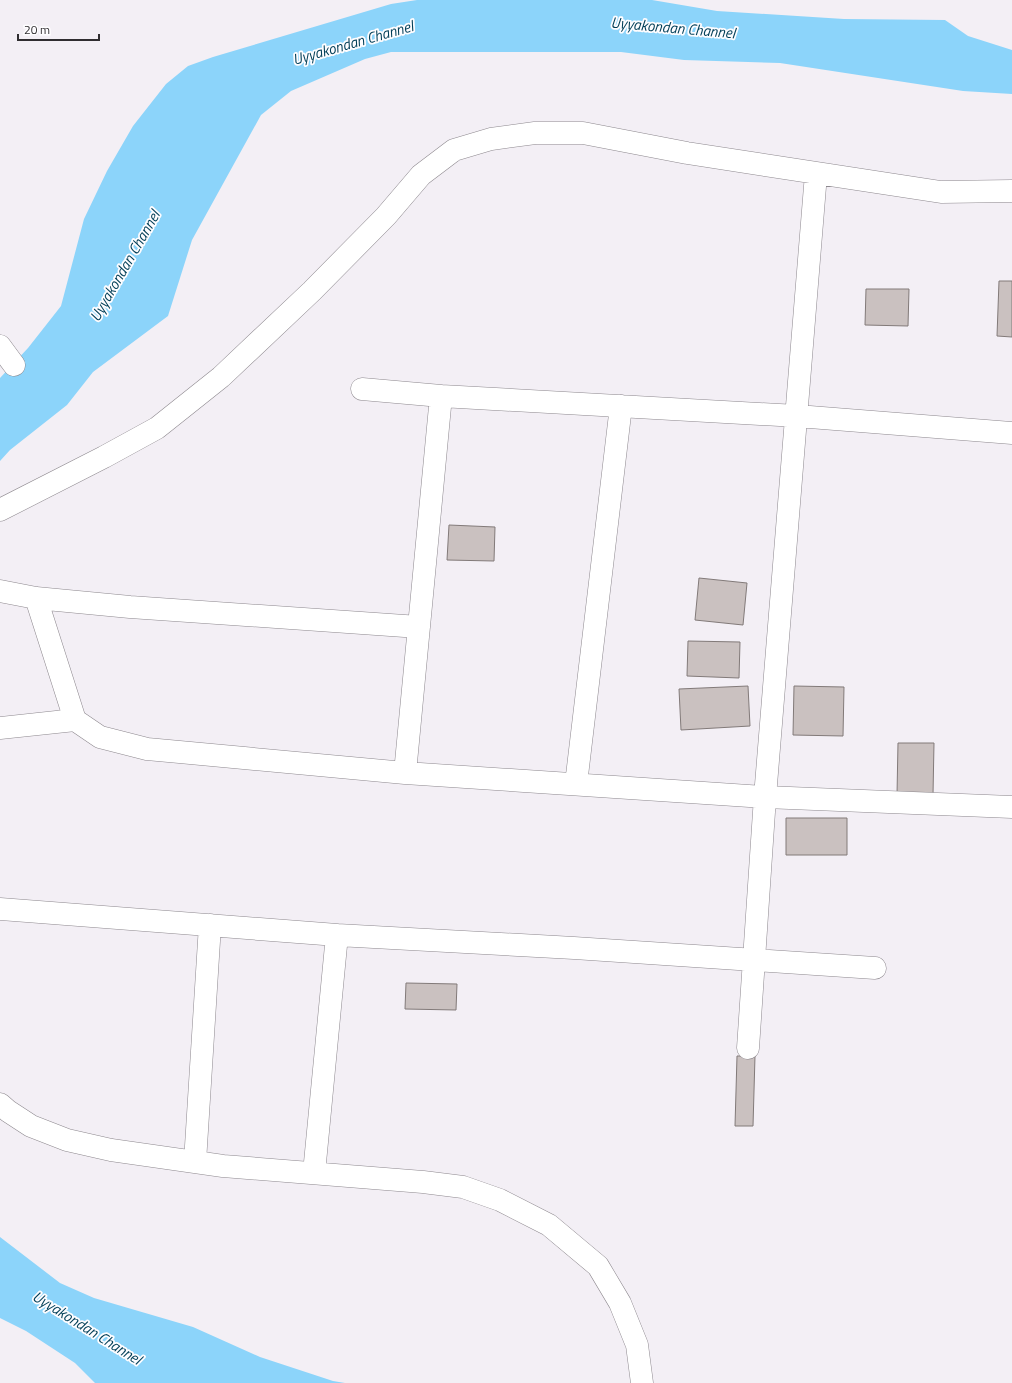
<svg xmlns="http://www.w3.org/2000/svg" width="1012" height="1383" viewBox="0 0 1012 1383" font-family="'Titillium Web',sans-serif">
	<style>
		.water { fill: #8cd4fa }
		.building { fill: #cac1c0; stroke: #827a79 }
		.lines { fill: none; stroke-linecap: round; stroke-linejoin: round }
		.minor-casing { stroke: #8d888e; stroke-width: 23 }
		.minor { stroke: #fff; stroke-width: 22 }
		.labels { text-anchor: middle; stroke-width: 3.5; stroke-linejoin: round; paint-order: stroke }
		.water-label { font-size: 15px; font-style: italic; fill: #003e57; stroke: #fefdff }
	</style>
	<rect width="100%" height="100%" fill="#f3eff5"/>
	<path class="water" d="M417,0H652L717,11L844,19L945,20L968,36L1012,50V94L963,91L780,63L684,60L621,52H391L365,59L291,91L261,115L192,240L168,316L93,372L67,405L10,450L0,461V378L28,348L61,306L84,219L107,171L133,126L166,84L188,66L213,57L391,4Z
		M0,1237L60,1283L94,1298L193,1327L260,1357L333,1381L345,1383H95L75,1363L26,1331L0,1318Z"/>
	<path class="building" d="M999,281H1012V337L997,336Z
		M866,289H909L908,326L865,325Z
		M449,525L495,527L494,561L447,560Z
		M699,578L747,583L743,625L695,620Z
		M688,641L740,642L739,678L687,676Z
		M748,686L750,726L681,730L679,689Z
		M794,686L844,687L843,736L793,735Z
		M898,743H934L933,795H897Z
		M786,818H847V855H786Z
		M406,983L457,984L456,1010L405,1009Z
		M737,1056H755L753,1126H735Z"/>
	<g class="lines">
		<g class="minor-casing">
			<path id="minor" d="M0,346L14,365
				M362,389L441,396L797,416L1012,433
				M0,510L104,457L157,428L221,377L312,291L386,216L421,175L454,150L491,139L535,133H583L687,153L941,192L1012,191
				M0,591L36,598L130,607L419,627
				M36,598L75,720L100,737L147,749L405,773L765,797L1012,807
				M0,728L75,720
				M405,773L441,396
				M576,784L621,406
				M0,909L337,935L574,948L875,968
				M748,1048L765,797L816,174
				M0,1104L8,1111L31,1126L67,1140L111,1150L223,1166L423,1182L463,1187L500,1200L549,1225L598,1266L620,1303L637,1345L642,1383
				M195,1162L210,925
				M314,1173L337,935"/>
		</g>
		<use href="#minor" class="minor"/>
	</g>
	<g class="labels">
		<g class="water-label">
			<text transform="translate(673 28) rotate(5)" y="5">Uyyakondan Channel</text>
			<text transform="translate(353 43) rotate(-16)" y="5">Uyyakondan Channel</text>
			<text transform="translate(125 266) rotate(-60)" y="5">Uyyakondan Channel</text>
			<text transform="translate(87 1328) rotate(32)" y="5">Uyyakondan Channel</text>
		</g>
	</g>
	<path d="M18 34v6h81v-6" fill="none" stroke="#2f2d30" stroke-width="2"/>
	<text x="24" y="34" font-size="12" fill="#2f2d30" stroke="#fefdff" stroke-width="3" paint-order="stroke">20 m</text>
</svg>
